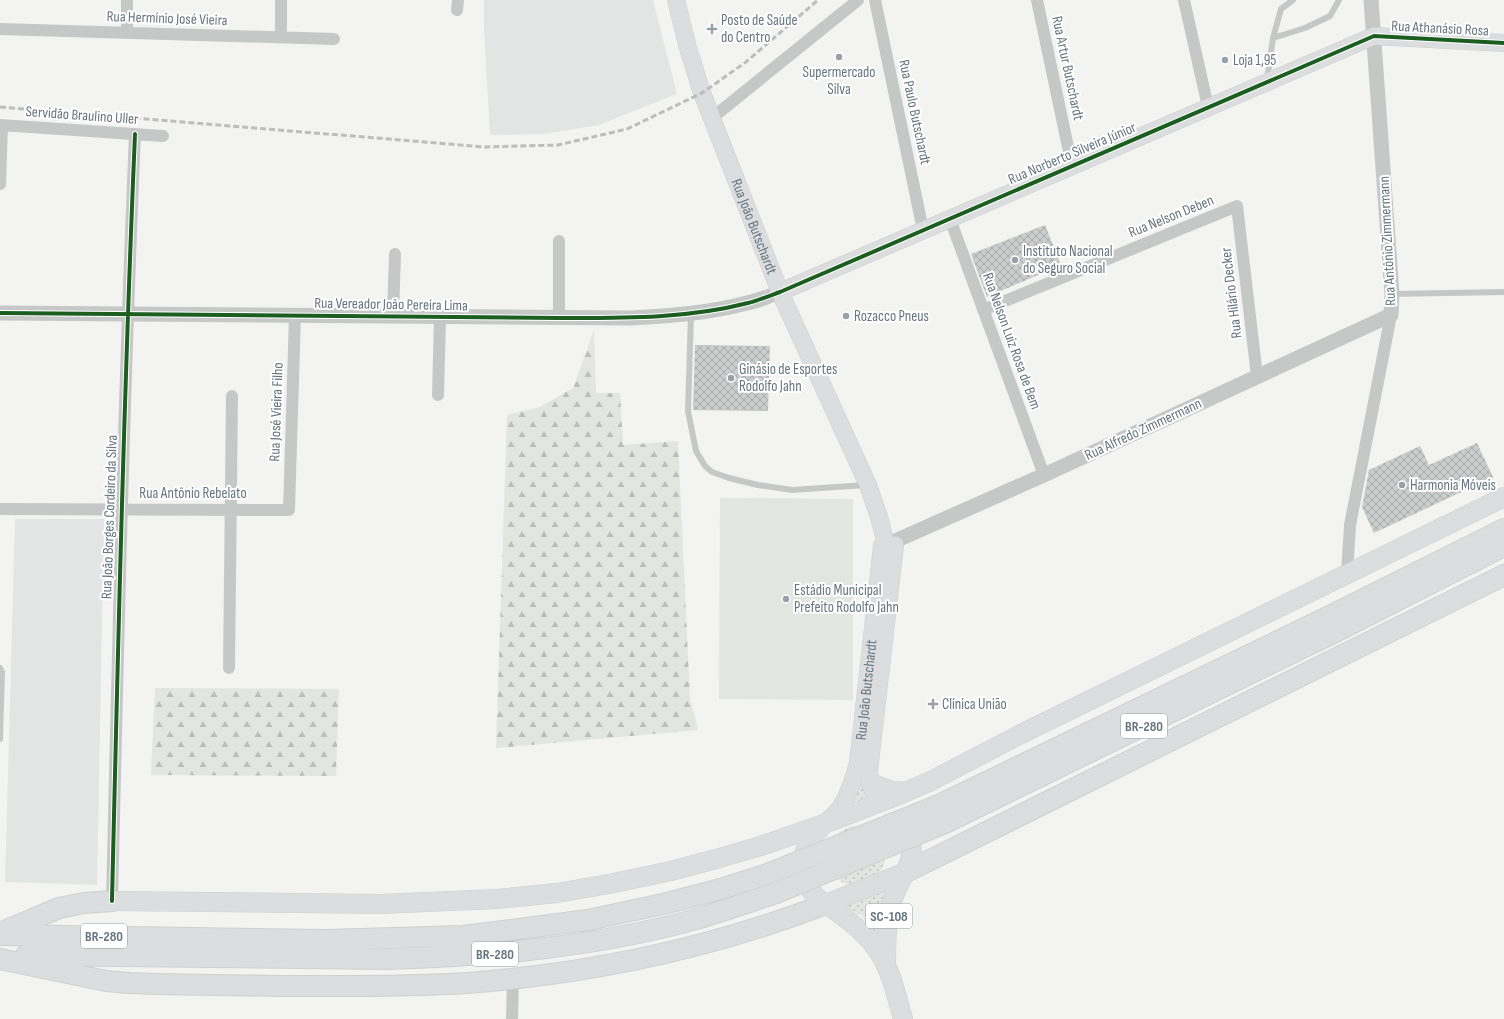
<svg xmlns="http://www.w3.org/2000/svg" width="1504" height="1019" viewBox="0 0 1504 1019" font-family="'Sofia Sans Condensed',sans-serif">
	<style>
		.built { fill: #e3e5e5 }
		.grass { fill: url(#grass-dots) }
		.forest { fill: url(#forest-firs) }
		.pitch { fill: #e2e5e0 }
		.building { fill: url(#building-cross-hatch) }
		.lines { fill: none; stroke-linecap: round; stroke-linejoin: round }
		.secondary-casing { stroke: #cfd0d0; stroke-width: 18 }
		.primary-casing { stroke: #cfd0d0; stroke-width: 20 }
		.trunk-casing { stroke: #cfd0d0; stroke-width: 22 }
		.service { stroke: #c6c8c8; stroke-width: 6 }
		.minor { stroke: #c6c8c8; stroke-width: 12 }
		.tertiary { stroke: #c6c8c8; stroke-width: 15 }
		.secondary { stroke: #dcddde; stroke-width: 17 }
		.primary { stroke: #dcddde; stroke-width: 19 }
		.trunk { stroke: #dcddde; stroke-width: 20 }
		.rail { stroke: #bdbdbe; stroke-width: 3; stroke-dasharray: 6 3; stroke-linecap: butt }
		.trunk-bridge-casing { stroke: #cfd0d0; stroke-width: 22; stroke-linecap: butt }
		.trunk-bridge { stroke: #dcddde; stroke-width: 20 }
		.cycleway-casing { stroke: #fff; stroke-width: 6 }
		.cycleway { stroke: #1b5e20; stroke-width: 4 }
		.poi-dot { fill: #97a1a7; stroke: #fff; stroke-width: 1.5 }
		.labels { text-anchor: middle; stroke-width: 4; stroke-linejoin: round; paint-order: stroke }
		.shield { fill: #fff; stroke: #949ea5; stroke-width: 1 }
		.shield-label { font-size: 14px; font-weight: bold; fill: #66757f }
		.street-label { font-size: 15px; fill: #66757f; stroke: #fff }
		.poi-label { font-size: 15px; fill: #66757f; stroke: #fff; text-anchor: start }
	</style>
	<defs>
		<pattern id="grass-dots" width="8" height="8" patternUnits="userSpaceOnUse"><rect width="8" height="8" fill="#e2e5e0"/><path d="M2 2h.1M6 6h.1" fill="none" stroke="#bbbebb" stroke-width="1.8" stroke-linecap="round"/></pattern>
		<pattern id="forest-firs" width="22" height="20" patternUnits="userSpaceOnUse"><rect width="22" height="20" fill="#e2e5e0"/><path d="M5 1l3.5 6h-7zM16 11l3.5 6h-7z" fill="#bbbebb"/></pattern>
		<pattern id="building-cross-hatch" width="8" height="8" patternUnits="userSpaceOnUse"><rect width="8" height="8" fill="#cbcccc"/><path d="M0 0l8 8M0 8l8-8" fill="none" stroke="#a9aaab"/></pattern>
	</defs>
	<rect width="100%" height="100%" fill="#f3f3f2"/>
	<path class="built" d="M484,0H653L677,94L599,125L544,134L490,135L484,28Z
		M15,519H104L97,885L5,882Z"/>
	<path class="grass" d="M861,776L867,797L850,802Z
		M852,826L862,827L886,854C884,870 881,872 867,879C863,881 858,885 853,885C845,885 837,880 833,873C831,870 828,866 827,863C821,845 837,831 852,826Z
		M886,890L879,910L878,939L862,916L845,906Z"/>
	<path class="forest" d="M594,330L596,393H620L623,445L678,441L690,699L698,730L496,748L507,415L540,407L573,388Z
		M155,688L339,689L336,776L151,775Z"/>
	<path class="pitch" d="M720,498L853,499V700L719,699Z"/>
	<path class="building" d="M1045,225L1061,265L987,297L971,254Z
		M695,345L770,346L768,411L693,410Z
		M1477,443L1493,477L1374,533L1362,507L1369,470L1420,446L1429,465Z"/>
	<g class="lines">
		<g class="secondary-casing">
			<g id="secondary">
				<path id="s1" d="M676,0L688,48L702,93L780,292L868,485L879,517L884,536"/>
				<path d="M780,292L1374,36L1504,43"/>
				<path d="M870,782L893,790L909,791"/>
				<path d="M879,803C872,792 870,784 869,771L895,545"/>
				<path id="s2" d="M824,824C829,819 836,814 840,808C849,795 854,778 858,763L882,546"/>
			</g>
		</g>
		<g class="primary-casing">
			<path id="primary" d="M824,824C820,829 815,833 811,838C799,856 801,881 816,897C822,902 830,907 836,911C851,922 865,933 876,948C891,968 896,995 903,1019
				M112,901L380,904L497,899L557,893L609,884L671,871L716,859L764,845L824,824L894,797L931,781L1019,735L1504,497
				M826,904L906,872
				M886,964C886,946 886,926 890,908C898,875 923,861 906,823"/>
		</g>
		<g class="trunk-casing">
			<path id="trunk" d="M939,805L1334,614L1504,529
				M947,822L1341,629L1504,546
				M906,872L1504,575
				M2,932L59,908L84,903L112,901
				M0,935L325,940L463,936L588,920L663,904L721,889L770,873
				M26,955L387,959C490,956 594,947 693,920C721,912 749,902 776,893
				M0,959L106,981L129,983C180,985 231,985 282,986C343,986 405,987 467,983C589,974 711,948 826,904"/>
		</g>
		<path class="service" d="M1273,38L1305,28L1330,16L1339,0
			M1267,80L1273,38L1281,9L1293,0
			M1392,294L1504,292
			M691,314L688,411L696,451L705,466L712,472L729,478L758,485L792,490L866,485
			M0,668L2,672L0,739"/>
		<path class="minor" d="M875,0L923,230
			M1037,0L1072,166
			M1184,0L1208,107
			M457,10L458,0
			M0,29L334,39
			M127,33V0
			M281,37V0
			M712,118L858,0
			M0,125L163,136
			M0,184L2,125
			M950,219L1044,475
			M559,241V318
			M983,310L1237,206L1257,376
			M393,316L395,254
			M438,395L440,317
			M0,509L289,510L295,315
			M1347,574L1350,525L1391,315
			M229,668L232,396
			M112,901C118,645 124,390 135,134
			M512,1019L513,979"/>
		<path class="tertiary" d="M0,313L631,318C670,316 709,313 747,303C758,301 769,296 780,292
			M895,541L1044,475L1391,315L1392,294L1371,0"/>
		<use href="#secondary" class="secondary"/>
		<use href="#primary" class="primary"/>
		<use href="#trunk" class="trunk"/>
		<path class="rail" d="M0,107L485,147L558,145L627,129L702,93L746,62L818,0"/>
		<g class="trunk-bridge-casing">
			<path id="trunk-bridge" d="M770,873L939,805
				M776,893L947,822"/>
		</g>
		<use href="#trunk-bridge" class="trunk-bridge"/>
		<g class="cycleway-casing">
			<path id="cycleway" d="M0,313L559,318C622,318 686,319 748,303C759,300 769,296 780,292L1374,36L1504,43
				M112,901C118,645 124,390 135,134"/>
		</g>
		<use href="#cycleway" class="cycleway"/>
	</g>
	<g class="poi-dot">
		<path d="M710 23h4v4h4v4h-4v4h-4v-4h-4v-4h4z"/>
		<circle cx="839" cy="57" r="4"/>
		<circle cx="1225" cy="60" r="4"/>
		<circle cx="1015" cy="260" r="4"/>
		<circle cx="846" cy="316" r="4"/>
		<circle cx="731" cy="378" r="4"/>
		<circle cx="1402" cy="485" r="4"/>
		<circle cx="786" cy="599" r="4"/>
		<path d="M931 698h4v4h4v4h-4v4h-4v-4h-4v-4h4z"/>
	</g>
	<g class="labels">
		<g class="shield">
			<rect x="1121" y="714" width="46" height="24" rx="3"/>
			<rect x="866" y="904" width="46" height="24" rx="3"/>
			<rect x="81" y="924" width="46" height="24" rx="3"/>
			<rect x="472" y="942" width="46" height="24" rx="3"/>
		</g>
		<g class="shield-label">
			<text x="1144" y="731">BR-280</text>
			<text x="889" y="921">SC-108</text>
			<text x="104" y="941">BR-280</text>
			<text x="495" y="959">BR-280</text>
		</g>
		<g class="street-label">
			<text transform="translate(167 18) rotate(2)" y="5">Rua Hermínio José Vieira</text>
			<text transform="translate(1440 28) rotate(3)" y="5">Rua Athanásio Rosa</text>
			<text transform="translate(1068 68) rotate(78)" y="5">Rua Artur Butschardt</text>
			<text transform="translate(915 112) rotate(78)" y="5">Rua Paulo Butschardt</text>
			<text transform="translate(82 115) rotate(4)" y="5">Servidão Braulino Uller</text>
			<text transform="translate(1072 153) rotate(-23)" y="5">Rua Norberto Silveira Júnior</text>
			<text transform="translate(1171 216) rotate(-22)" y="5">Rua Nelson Deben</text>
			<text dy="5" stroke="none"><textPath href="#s1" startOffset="240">Rua João Butschardt</textPath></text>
			<text transform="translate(1387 241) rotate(-93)" y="5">Rua Antônio Zimmermann</text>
			<text transform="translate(1231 293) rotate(-97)" y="5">Rua Hilário Decker</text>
			<text transform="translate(391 304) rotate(1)" y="5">Rua Vereador João Pereira Lima</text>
			<text transform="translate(1012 341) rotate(70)" y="5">Rua Nelson Luiz Rosa de Bem</text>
			<text transform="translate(276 412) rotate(-88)" y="5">Rua José Vieira Filho</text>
			<text transform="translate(1143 429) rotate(-25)" y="5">Rua Alfredo Zimmermann</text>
			<text x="193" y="498">Rua Antônio Rebelato</text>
			<text transform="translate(109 517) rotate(-88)" y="5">Rua João Borges Cordeiro da Silva</text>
			<text dy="5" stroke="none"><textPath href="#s2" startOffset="145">Rua João Butschardt</textPath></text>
		</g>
		<g class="poi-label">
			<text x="721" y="25">Posto de Saúde<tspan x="721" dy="17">do Centro</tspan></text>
			<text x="1233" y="65">Loja 1,95</text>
			<text x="839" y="77" text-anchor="middle">Supermercado<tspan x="839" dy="17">Silva</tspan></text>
			<text x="1023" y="256">Instituto Nacional<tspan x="1023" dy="17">do Seguro Social</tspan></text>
			<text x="854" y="321">Rozacco Pneus</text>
			<text x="739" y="374">Ginásio de Esportes<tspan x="739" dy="17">Rodolfo Jahn</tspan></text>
			<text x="1410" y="490">Harmonia Móveis</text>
			<text x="794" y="595">Estádio Municipal<tspan x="794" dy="17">Prefeito Rodolfo Jahn</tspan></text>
			<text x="942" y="709">Clínica União</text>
		</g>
	</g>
</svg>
